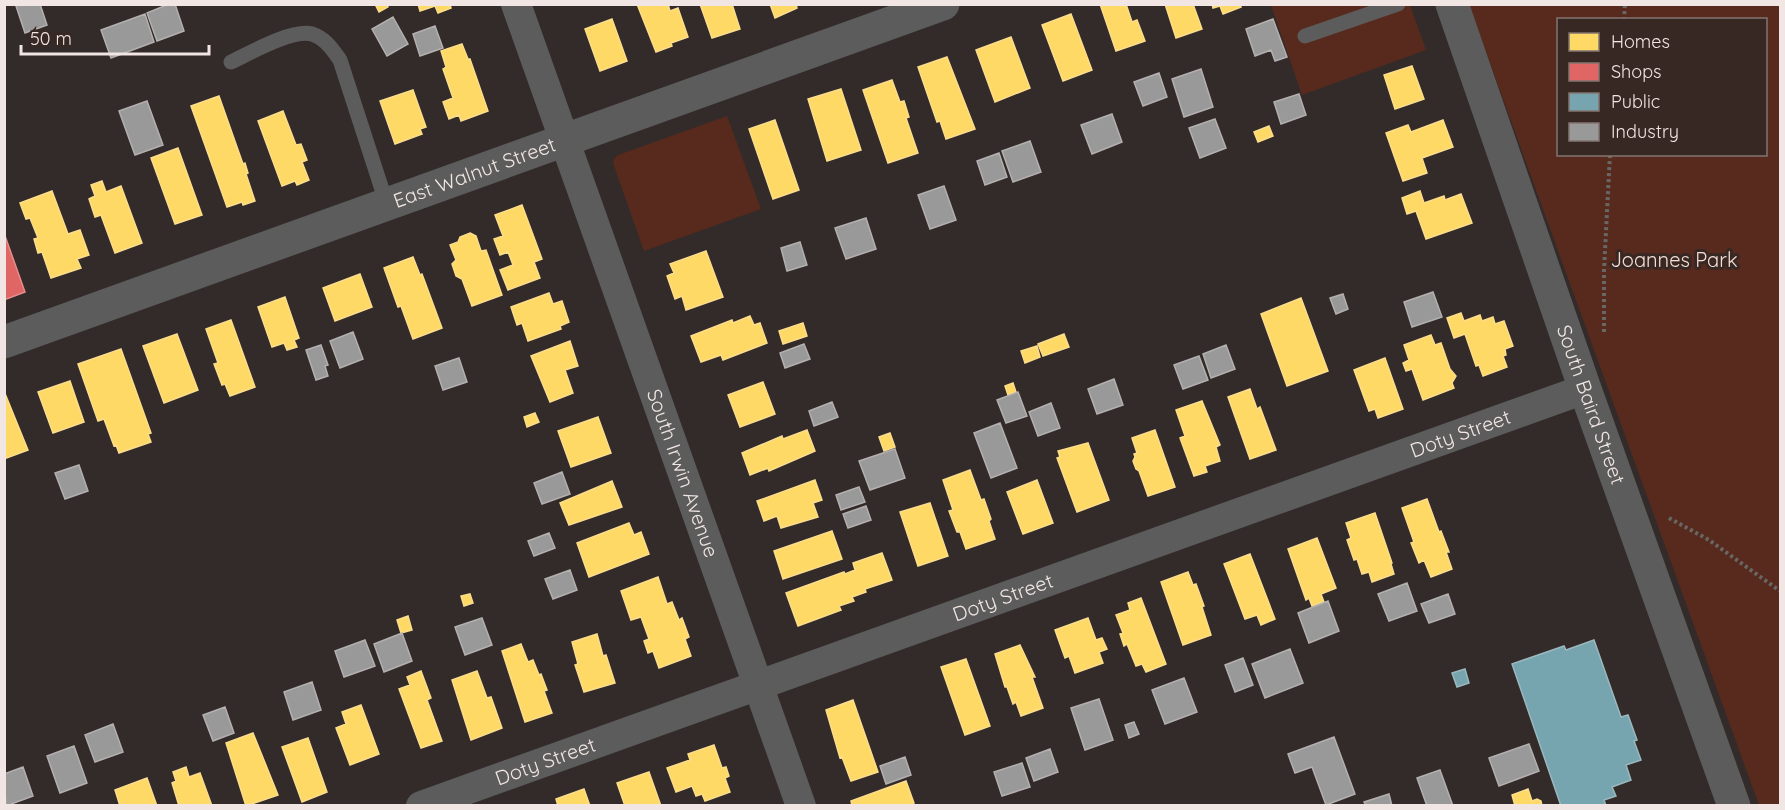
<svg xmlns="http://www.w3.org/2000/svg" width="1785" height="810" viewBox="0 0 1785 810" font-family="Quicksand,sans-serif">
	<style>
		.green { fill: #572a1d; fill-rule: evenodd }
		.homes { fill: #ffd966; stroke: #fbdd8c; stroke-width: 1.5 }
		.shops { fill: #e06666; stroke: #e58c8c; stroke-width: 1.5 }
		.public { fill: #76a5af; stroke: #9bb8bf; stroke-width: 1.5 }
		.industry { fill: #999; stroke: #b3b0af; stroke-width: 1.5 }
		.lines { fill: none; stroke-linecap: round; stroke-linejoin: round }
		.path { stroke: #696766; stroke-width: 4; stroke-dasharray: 3 3; stroke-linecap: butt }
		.service { stroke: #5b5c5b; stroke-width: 15 }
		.minor { stroke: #5b5c5b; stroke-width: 30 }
		.tertiary { stroke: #5b5c5b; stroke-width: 33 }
		.labels { text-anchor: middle; stroke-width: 6; stroke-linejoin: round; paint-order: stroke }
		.street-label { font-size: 20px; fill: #f1e6e3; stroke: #382824 }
		.park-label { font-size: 20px; fill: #f6ded6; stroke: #382824 }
	</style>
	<rect width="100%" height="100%" fill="#332b29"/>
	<path class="green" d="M1271,5H1410L1426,50L1302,95Z
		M1469,5H1780V805H1759ZM1558,20H1766V154H1558Z
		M727,116L761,209L644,251L613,163L614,159L618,155Z"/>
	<path class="homes" d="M375,4H387L388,7L379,12Z
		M418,4H450L451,8L438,13L435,6L420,11Z
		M637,4H668L670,11L678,8L688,37L671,43L672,46L656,52Z
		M700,4H732L740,29L712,38Z
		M770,4H796L797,8L775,18Z
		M1100,4H1126L1132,22L1137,20L1145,41L1116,51Z
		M1165,4H1193L1202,29L1176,38Z
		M1212,4H1240L1241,7L1223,14L1220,6L1213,8Z
		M1071,14L1092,70L1063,81L1042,25Z
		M612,19L627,61L600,71L585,29Z
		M1011,37L1030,88L995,102L976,50Z
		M462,44L468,59H470L488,111L461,121L459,115L449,119L443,102L453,98L443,69L446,67L441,51Z
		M947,57L975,129L946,139L940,121L937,122L918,67Z
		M1412,66L1424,99L1395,109L1384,75Z
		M892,80L900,102L904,101L909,117L906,118L918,153L888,163L863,90Z
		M841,89L861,150L827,161L808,99Z
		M413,90L426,127L420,129L422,134L395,144L380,101Z
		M219,96L243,164L245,163L248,173L246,174L255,201L243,205L242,202L227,207L191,106Z
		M283,111L296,145L301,144L307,160L302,162L309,180L297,185L295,181L282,186L258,121Z
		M775,120L799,190L773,199L749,129Z
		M1443,120L1453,147L1422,158L1427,173L1403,181L1386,133L1408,125L1411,132Z
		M1269,126L1273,136L1258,142L1254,132Z
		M178,148L202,215L175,224L151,158Z
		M102,181L106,192L121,186L142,243L115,253L101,215L95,217L89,199L95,196L91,185Z
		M52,191L68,234L80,230L89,255L77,259L81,268L51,278L42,252L38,253L34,239L38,238L30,218L26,219L20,203Z
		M1420,191L1424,203L1444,196L1445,200L1461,194L1472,223L1426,239L1416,211L1407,214L1402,198Z
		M522,205L542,259L534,262L540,278L508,290L500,270L513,265L508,252L500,255L494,239L503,236L495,215Z
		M470,233L476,236L481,251L486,250L502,295L472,306L462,279L456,276L452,264L456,260L450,245L458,242L460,237Z
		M706,251L723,297L686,310L682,296L675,299L667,276L674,273L670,264Z
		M413,257L420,275L422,274L442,328L413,339L401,306L398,307L384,268Z
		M360,274L372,307L335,321L323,288Z
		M549,293L553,304L562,301L569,322L560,326L561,329L528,341L522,323L517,325L511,307Z
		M285,297L299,338L294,340L297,347L287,350L284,343L272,347L258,307Z
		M1301,298L1328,371L1287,386L1261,314Z
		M1461,313L1464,321L1480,315L1482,321L1493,317L1495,324L1504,321L1513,346L1505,349L1506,355L1503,356L1507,367L1483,376L1479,365L1476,366L1465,334L1454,338L1447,318Z
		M750,316L754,325L760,323L767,343L723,360L721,355L701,362L691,336L732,320L733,323Z
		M231,320L255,387L230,396L225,384L222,385L214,364L218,363L206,329Z
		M803,323L807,336L783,344L779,331Z
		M177,334L198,390L164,403L143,346Z
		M1064,334L1069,347L1043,356L1038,344Z
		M1431,335L1435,345L1441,343L1450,369L1456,376L1452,383L1454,388L1423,400L1412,369L1406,371L1403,363L1409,360L1404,345Z
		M570,341L578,366L565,370L573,393L550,402L531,356Z
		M1037,346L1040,357L1025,363L1021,351Z
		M121,349L151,433L148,434L151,442L119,453L116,445L114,446L104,419L98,421L78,364Z
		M1385,358L1403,409L1378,418L1375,409L1369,411L1354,370Z
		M70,381L84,422L53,433L38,392Z
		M763,382L775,414L740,427L728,395Z
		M1013,383L1016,392L1008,395L1005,386Z
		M1250,389L1257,409L1260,407L1276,450L1250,459L1228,397Z
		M4,391L28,450L4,459Z
		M1202,401L1220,445L1216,447L1220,461L1205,466L1207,472L1194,476L1180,438L1185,436L1176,410Z
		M535,413L539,422L527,427L524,417Z
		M598,417L611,453L571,467L558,431Z
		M807,430L815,451L769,471L768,468L750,475L742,453L782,436L783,439Z
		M1155,430L1175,487L1148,496L1139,471L1136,469L1133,461L1135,457L1134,454L1137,453L1132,438Z
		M890,433L895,447L884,451L879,437Z
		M1088,443L1109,500L1077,512L1057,458L1060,457L1058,451Z
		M970,470L981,500L984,499L991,519L989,521L995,539L966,549L960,532H957L949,511L953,510L943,480Z
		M815,480L822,500L813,503L818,517L781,528L777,516L764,521L757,501Z
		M1037,480L1053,523L1023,534L1007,492Z
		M612,481L622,507L569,525L560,503Z
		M1427,499L1439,532L1441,531L1449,552H1446L1452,569L1431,577L1424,560L1419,563L1411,543L1414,542L1402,508Z
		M930,503L948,556L918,566L900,512Z
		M1375,513L1392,563L1391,564L1394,574L1372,582L1369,572L1362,574L1357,559L1354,560L1347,540L1351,538L1346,523Z
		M629,523L634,535L641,532L649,554L589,577L577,543Z
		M832,531L842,559L783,579L774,551Z
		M1317,538L1336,588L1321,594L1324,602L1312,606L1309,598L1306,600L1288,549Z
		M882,553L892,580L865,589L866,592L852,597L854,601L839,606L841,610L798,626L786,593L844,572L845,574L855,570L853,563Z
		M1250,554L1275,619L1261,625L1257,615L1245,619L1224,564Z
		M1188,572L1193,585L1196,584L1204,606L1202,607L1211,635L1183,645L1161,582Z
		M658,577L667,604L672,602L679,620L682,618L689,637L685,639L691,656L659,668L653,651L648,653L644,641L649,639L641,617L631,620L621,591Z
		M470,594L473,603L464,606L461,596Z
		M1141,598L1166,664L1146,672L1142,664L1136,666L1127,644L1124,646L1120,634L1123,633L1116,615L1130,610L1128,603Z
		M408,616L412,630L401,633L397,620Z
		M1088,618L1096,640L1102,638L1107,649L1099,652L1103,663L1075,673L1069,656L1065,658L1055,630Z
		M597,634L603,656L606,655L615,683L584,692L575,665L578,664L572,642Z
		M521,644L528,662L533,660L539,675L541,674L547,690L544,691L552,713L525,722L502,651Z
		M1020,645L1035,677H1032L1043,708L1021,716L1016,702L1013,704L1007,687H1005L995,654Z
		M966,659L990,726L965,735L941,667Z
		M421,671L431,698L427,700L442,741L421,748L399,689L410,685L407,677Z
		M477,671L487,698L491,697L502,728L471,740L452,680Z
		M853,700L878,772L851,781L842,757L840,758L826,710Z
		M361,705L379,754L350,765L336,728L346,724L342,712Z
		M253,733L278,795L246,806L226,743Z
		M308,738L327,792L302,802L282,747Z
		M714,745L722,768L726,767L729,776L725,778L730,792L705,801L702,794L696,796L692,786L676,792L667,768L690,760L688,754Z
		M186,767L189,777L200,773L212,806H179L172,783L176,781L173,772Z
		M649,772L661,806H625L617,783Z
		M147,778L157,806H120L115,790Z
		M906,781L914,803L911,806H852L851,801Z
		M584,789L590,806H558L556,799Z
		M1528,789L1532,801L1537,799L1541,801L1542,806H1515L1512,795Z"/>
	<path class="shops" d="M4,233L25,292L4,300Z"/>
	<path class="public" d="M1594,640L1621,717L1628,715L1637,740L1634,741L1641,760L1626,765L1631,780L1612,787L1616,796L1604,800L1606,806H1561L1512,664L1564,646L1566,650Z
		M1465,669L1469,683L1457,687L1452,673Z"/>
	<path class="industry" d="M20,4H40L47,25L25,33L16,6Z
		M169,4H175L184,31L157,41L147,13Z
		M145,14L154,42L111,58L101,30Z
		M393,17L408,44L387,56L372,29Z
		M1273,19L1287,57L1275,61L1271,50L1255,56L1246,29Z
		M435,26L443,48L420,56L413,34Z
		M1201,69L1213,107L1184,117L1172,79Z
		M1159,73L1167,97L1143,106L1134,82Z
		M1299,94L1306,115L1281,124L1274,102Z
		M147,101L163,145L135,155L119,111Z
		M1112,114L1122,142L1092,154L1081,125Z
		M1215,119L1226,148L1200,158L1189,128Z
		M1030,141L1041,172L1013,182L1002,151Z
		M999,153L1007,177L985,185L977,161Z
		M944,186L956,220L930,229L918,195Z
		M866,218L876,249L846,259L835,228Z
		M800,242L807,265L787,271L781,248Z
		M1433,292L1442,317L1412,327L1404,302Z
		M1343,294L1348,309L1336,314L1330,298Z
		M353,332L363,359L340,368L330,341Z
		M804,344L810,359L785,368L780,353Z
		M321,345L328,365L325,366L328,376L316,380L306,350Z
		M1226,345L1235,369L1211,378L1203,354Z
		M1199,356L1208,380L1183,389L1174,365Z
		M459,358L467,382L443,390L435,366Z
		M1114,379L1123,405L1097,414L1088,389Z
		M1018,392L1027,416L1006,423L997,400Z
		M832,402L838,417L814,426L809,411Z
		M1051,403L1060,428L1038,436L1029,412Z
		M1000,423L1017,468L991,478L974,433Z
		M895,449L905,478L870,490L859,461Z
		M79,465L88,491L65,499L55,473Z
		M562,472L570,494L542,504L534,483Z
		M859,487L865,502L841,510L836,495Z
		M866,506L871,520L848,528L843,514Z
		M549,533L555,548L534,556L528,541Z
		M570,570L577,590L553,599L545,579Z
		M1407,583L1417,611L1389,621L1378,594Z
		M1448,594L1455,614L1429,623L1421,604Z
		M1328,601L1339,631L1309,643L1298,613Z
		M482,618L492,645L465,655L455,627Z
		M402,633L412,661L384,672L374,644Z
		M365,640L375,666L344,677L335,651Z
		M1290,649L1303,683L1265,698L1252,664Z
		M1243,658L1253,685L1235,692L1225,665Z
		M1184,678L1197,712L1165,724L1152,690Z
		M312,682L321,710L293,720L284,692Z
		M1099,699L1113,740L1085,750L1071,708Z
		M225,707L234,733L213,741L203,715Z
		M1134,722L1139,734L1129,738L1125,725Z
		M113,724L123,752L95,762L85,735Z
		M1334,737L1355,794L1326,805L1312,767L1295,773L1288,754Z
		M1529,744L1539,771L1499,786L1489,758Z
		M74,746L87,783L60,793L47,756Z
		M1050,749L1058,772L1034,781L1026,758Z
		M905,757L911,775L886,784L880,766Z
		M1022,763L1030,787L1002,796L994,772Z
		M23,767L33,796L6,806L4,774Z
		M1440,770L1453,806H1427L1417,778Z
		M1389,794L1392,806H1366L1364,802Z"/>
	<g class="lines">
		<path class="path" d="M1624,20L1625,4
			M1604,332V270L1610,154
			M1669,518L1709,540L1780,591"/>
		<path class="service" d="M1305,36L1398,4
			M231,62C250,53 292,29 312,34C325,38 333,50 340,60L387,205"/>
		<g class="minor">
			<path id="s1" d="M516,4L801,806"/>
			<path id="s2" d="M421,806L1585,389"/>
		</g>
		<g class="tertiary">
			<path id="s3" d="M1452,4L1585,389L1734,806"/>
			<path id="s4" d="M4,342L943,4"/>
		</g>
	</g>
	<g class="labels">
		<g class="street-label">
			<text dy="7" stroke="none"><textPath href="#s4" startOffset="500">East Walnut Street</textPath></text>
			<text dy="7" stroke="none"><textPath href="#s3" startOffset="424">South Baird Street</textPath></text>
			<text dy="7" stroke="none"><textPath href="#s2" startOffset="1104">Doty Street</textPath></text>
			<text dy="7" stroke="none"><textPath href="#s1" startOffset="498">South Irwin Avenue</textPath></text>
			<text dy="7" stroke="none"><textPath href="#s2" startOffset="618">Doty Street</textPath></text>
			<text dy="7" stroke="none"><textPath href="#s2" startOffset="132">Doty Street</textPath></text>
		</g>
		<g class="park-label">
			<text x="1674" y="267">Joannes Park</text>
		</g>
	</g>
	<rect width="1785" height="810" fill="none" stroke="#f1e6e3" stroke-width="12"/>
	<rect x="1557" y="18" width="210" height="138" fill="#382824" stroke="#827470" stroke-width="1.5"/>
	<rect x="1569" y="33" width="30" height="18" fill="#ffd966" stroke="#827470" stroke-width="1.5"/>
	<text x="1611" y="48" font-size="18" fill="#f1e6e3">Homes</text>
	<rect x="1569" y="63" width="30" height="18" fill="#e06666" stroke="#827470" stroke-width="1.5"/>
	<text x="1611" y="78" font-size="18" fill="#f1e6e3">Shops</text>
	<rect x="1569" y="93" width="30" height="18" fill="#76a5af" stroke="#827470" stroke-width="1.5"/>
	<text x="1611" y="108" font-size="18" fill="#f1e6e3">Public</text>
	<rect x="1569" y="123" width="30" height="18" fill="#999999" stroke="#827470" stroke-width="1.5"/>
	<text x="1611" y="138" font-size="18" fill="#f1e6e3">Industry</text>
	<path d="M21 45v9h188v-9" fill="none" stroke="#f1e6e3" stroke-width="3"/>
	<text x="30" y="45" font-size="18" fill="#f1e6e3" stroke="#382824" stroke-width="4.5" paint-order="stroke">50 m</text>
</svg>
